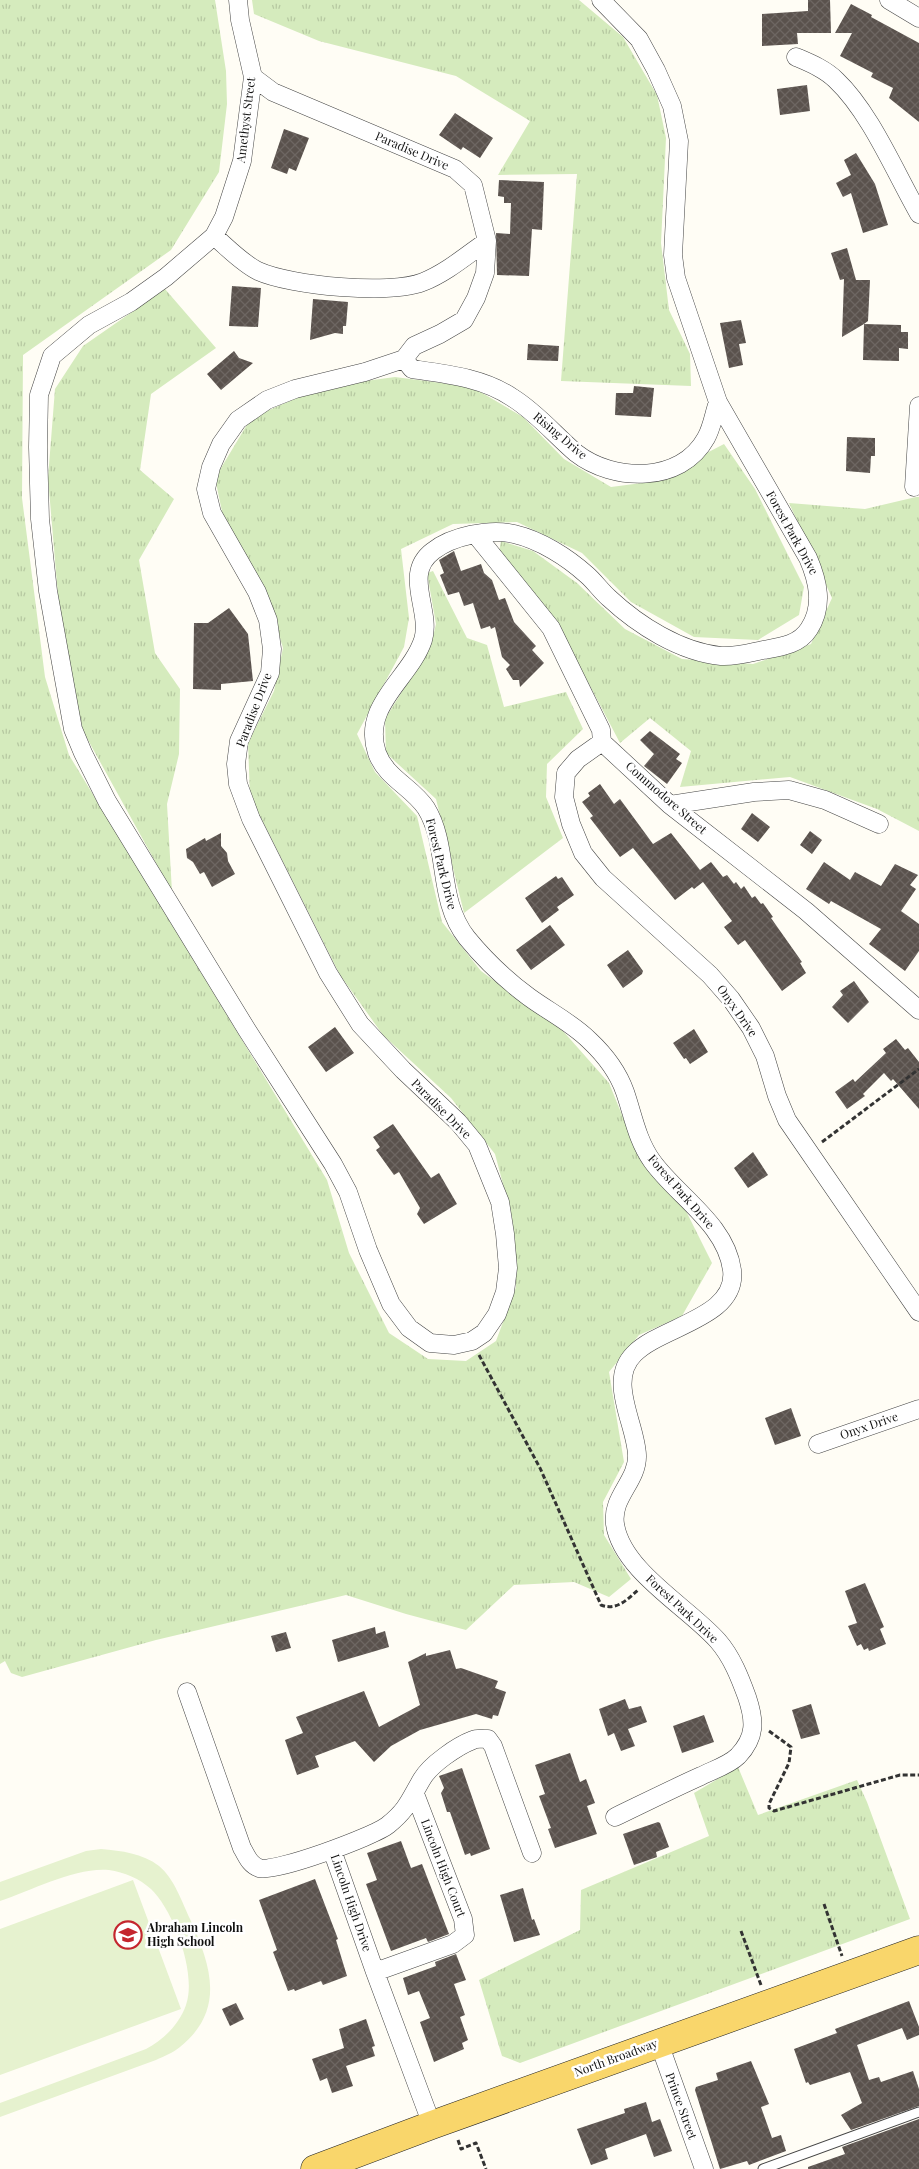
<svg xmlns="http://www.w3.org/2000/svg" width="919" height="2169" viewBox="0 0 919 2169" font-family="'Playfair Display',serif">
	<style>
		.grass { fill: url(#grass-tufts) }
		.pitch { fill: #e6f2cf }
		.building { fill: url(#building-cross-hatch) }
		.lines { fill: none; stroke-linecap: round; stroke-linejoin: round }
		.service-casing { stroke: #444; stroke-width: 11 }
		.minor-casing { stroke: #444; stroke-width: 19 }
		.primary-casing { stroke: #222; stroke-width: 29 }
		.path { stroke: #333; stroke-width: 3; stroke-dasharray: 5 2.5; stroke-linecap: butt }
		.service { stroke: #fff; stroke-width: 9 }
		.minor { stroke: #fff; stroke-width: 18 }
		.primary { stroke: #f9d66b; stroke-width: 28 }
		.labels { text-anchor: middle; stroke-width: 5; stroke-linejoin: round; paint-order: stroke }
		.street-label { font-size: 12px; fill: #111; stroke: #fff }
		.poi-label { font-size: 12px; font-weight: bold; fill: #111; stroke: #fff; text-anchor: start }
	</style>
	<defs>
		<pattern id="grass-tufts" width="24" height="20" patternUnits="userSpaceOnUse" patternTransform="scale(1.25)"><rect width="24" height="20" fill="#d5ebbd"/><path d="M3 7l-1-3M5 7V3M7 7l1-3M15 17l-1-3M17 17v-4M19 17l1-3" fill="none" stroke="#b6c8a1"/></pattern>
		<pattern id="building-cross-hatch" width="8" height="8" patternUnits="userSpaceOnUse" patternTransform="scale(1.25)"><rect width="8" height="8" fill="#5a524d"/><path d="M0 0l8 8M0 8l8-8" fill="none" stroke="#6d6662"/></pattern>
	</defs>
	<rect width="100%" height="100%" fill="#fffdf5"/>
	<path class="grass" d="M0,0H215L226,71L227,104L219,172L171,250L23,355L22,498L45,677L69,755L327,1180L349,1253L389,1333L428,1359L466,1361L496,1341L516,1287L512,1218L495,1154L451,1098L383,1035L340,975L250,796L248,743L274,691L283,648L265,590L224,521L215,478L251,418L321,387L395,377L472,387L523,417L564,459L611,487L665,480L697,458L724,444L755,489L804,587L799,615L758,640L694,637L631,602L582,553L517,522L453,524L401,549L409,618L404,647L357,734L375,772L417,816L442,922L481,971L563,1031L609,1083L629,1132L648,1170L683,1205L712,1263L682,1316L639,1335L609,1372L624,1462L603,1502L604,1535L631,1579L609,1597L574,1582L514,1585L466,1630L406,1614L346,1595L156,1640L22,1677L11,1673L5,1661L0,1664Z
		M252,0H579L623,37L657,95L666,138L661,243L669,310L690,354L691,386L561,381L577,174L498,175L530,121L456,76L319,41L254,14Z
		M165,289L216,348L151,394L140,470L174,499L139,560L155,653L180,689L179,754L167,804L172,892L83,731L61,631L48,478L55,389L83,346Z
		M916,497H919V831L877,809L790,777L680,787L691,751L650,718L620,743L558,625L499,552L501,541L533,551L577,583L625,629L682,659L753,664L811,644L832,598L789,503L865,509Z
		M433,571L467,638L487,645L504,707L566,692L583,729L547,764L546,797L563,838L464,913L436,799L386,753L385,719L431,645L436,624L427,573Z
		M738,1767L758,1815L857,1780L867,1802L910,1919L520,2063L502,2056L479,1980L580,1930L581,1890L709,1836L694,1793Z"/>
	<path class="pitch" d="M101,1849C122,1851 142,1853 159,1866C174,1878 182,1902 190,1919C211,1965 226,2010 180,2047C173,2053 164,2056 156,2060L0,2117V2103L146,2049C163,2040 179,2025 186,2005C197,1974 174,1911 151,1889C140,1879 124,1872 109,1870C75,1867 33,1890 0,1901V1882L86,1851Z
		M133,1880L181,2009L0,2075V1929Z"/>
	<path class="building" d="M808,0H830L831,33H797L798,44L762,46V14L808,11Z
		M851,4L872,15L871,17L919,43V122L889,98L893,88L871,77L873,73L840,56L852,33H835Z
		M807,85L810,111L780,115L777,89Z
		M455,113L493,138L480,158L463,147L461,150L439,135Z
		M284,129L309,138L296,171L289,168L287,174L271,168Z
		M856,153L875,184L888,225L863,233L851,193L843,197L836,183L851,175L844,160Z
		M499,180L544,182L542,230L532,229L529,276L497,275L496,233L510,234L511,203H504V197L498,196Z
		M847,248L856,280H870L868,321L864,324L901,325V332H908V349L899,348V361L863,360L864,324L842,337L844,279L840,280L831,253Z
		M232,286L261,288L258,327L229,326Z
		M313,299L348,302L346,326H343V334L335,333L310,340Z
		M741,320L746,343L739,344L743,365L729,368L720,323Z
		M528,344L559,346L558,361L527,360Z
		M234,351L239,358L253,363L221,390L207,374Z
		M634,386L654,388L651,417L615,415L616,393H633Z
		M847,437L875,438V456H871L870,473L846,471Z
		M454,551L461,571L481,564L484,573L492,580L499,600L505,598L514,622L536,646L532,650L544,663L520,687L519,680H513L506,669L510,665L502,657L495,627L491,629L490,626L481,629L473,603L464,606L459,592L448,595L440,575L444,573L439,560Z
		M229,608L248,634L253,681L221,684V690L193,689L194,623H208Z
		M650,731L680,754L676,759L682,763L667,784L644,766L654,754L640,740Z
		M600,784L614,804L620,799L653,844L671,833L700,870L711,862L723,877L727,875L734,884L736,882L741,889L744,886L752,898L755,896L761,904L763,903L773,917L771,918L802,962L800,963L806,973L782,991L745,940L738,945L724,927L732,921L703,882L694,889L692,887L675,900L633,848L620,857L590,818L593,816L582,802L590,796L588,793Z
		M752,813L770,827L758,842L741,829Z
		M810,831L822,840L812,854L800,845Z
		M221,833V846L227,853L228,861L235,874L212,887L204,872L200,874L193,862L187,858L186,849L205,838L206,841Z
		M824,862L850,880L855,872L881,886L895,864L918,875L910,885L916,889L901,911L919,924V951L905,971L869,944L881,929L831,901L829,904L806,889Z
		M556,876L558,879L562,877L574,895L557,907L559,910L542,923L525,898Z
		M550,925L565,945L531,970L516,950Z
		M628,950L643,971L642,974L623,988L607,965Z
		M854,981L869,1002L848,1023L832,1007L843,995L840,991Z
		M335,1027L354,1053L326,1072L308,1047Z
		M694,1029L708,1052L690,1064L686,1058L684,1059L673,1043Z
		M896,1039L905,1050L908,1048L919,1062V1109L893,1079L891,1081L884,1073L863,1094L865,1096L847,1109L835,1092L853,1079L855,1082L886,1053L883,1049Z
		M393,1124L431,1178L439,1173L457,1204L424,1224L417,1214L420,1208L399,1172L394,1175L376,1150L380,1147L373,1137Z
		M753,1152L768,1175L748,1188L734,1168Z
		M791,1408L801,1436L775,1445L765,1418Z
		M865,1583L884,1627L880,1629L886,1644L869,1651L868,1648L864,1650L861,1644L857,1646L848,1626L857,1623L845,1591Z
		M375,1627L376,1634L385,1631L389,1647L338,1662L332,1640Z
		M286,1632L291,1648L276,1652L271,1636Z
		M450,1650L456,1669L461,1668L498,1681L495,1688L506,1692L498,1716L493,1715L492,1719L476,1714L420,1730L391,1746L374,1762L355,1741L315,1756L319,1767L297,1775L285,1740L303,1733L296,1717L364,1691L379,1727L420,1705L408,1662L426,1653V1656Z
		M625,1699L629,1709L641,1706L647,1722L628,1729L635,1746L621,1751L614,1733L608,1736L599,1709Z
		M811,1704L820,1734L801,1739L792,1710Z
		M704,1715L714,1742L682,1753L673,1726Z
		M570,1753L580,1782L586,1779L595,1803L587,1806L597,1834L555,1848L548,1829L551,1828L539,1796L545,1794L535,1765Z
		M462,1768L490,1849L471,1856L470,1853L465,1855L450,1812H447L441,1793L444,1788L439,1776Z
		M658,1822L660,1823L669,1847L656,1852L657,1857L634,1865L623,1834Z
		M401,1841L411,1868L422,1864L449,1934L428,1942L426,1938L391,1951L366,1884L377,1880L367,1853Z
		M315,1879L338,1939L336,1940L347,1976L323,1985L321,1981L295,1991L294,1989L288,1991L273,1952L277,1950L259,1900Z
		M523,1888L532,1920L534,1919L540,1935L514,1942L500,1895Z
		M456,1954L466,1980L454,1984L465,2015L460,2017L468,2040L462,2043L464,2049L434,2062L420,2022L430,2018L419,1991L408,1995L403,1978L436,1966L435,1962Z
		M909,2001L919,2027V2035L907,2040L902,2028L857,2045L869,2080L879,2077L881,2082L913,2071L919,2089V2106L851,2130L841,2115L862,2103L850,2072L810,2085L808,2082L806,2083L794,2049L837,2033L835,2029Z
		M236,2003L244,2019L230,2026L222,2009Z
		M366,2019L375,2046L372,2047L375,2056L346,2066L353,2086L332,2093L327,2078L320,2081L312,2059L344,2048L339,2029Z
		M751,2061L769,2104L761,2107L772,2138L781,2135L786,2151L749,2165L747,2161L720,2169L695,2090L696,2087L718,2080L716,2073Z
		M646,2102L652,2122L660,2119L672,2151L654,2157L646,2134L605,2149L608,2159L591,2165L577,2129L625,2113L624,2109Z
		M919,2119V2169H808V2167L845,2154L842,2147Z"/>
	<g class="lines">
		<g class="service-casing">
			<path id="service" d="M763,2169L919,2112"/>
		</g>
		<g class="minor-casing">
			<path id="minor" d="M238,0L240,20L253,77L242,161L224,217L214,236L166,277L131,302L89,325L52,356L39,395L38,447L40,519L48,591L73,729L83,753L107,801L247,1030L333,1164L348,1192L368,1250L391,1304L409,1328L430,1343L454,1345L472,1341L484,1333L497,1314L505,1292L508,1268L505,1234L500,1202L477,1145L458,1122L403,1070L360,1024L328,973L251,819L238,784L236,764L239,741L270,673L272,649L268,620L257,592L212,513L206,489L211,467L221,444L238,420L267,400L295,389L365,372L404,359L414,346L440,334L464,320L476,298L485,273L487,241L473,185L455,169L273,92L253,77
				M601,0L639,39L656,70L672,106L679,141L673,255L676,278L718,402L808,558C818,581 824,606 809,629C799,645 780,647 763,650C749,653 735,657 721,656C680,652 638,625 609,598C601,591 595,582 587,575C567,557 540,540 514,534C490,528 452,536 433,551C402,574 432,610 423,640C410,679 361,705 377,753C386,778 412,787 426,808C450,847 436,899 467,938C485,960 506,980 529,997C548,1011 572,1023 589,1040C604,1054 618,1072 625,1092C633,1115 637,1140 652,1161C677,1196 726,1224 732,1270C738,1318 661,1326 634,1354C607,1381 636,1424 637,1455C638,1481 611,1497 615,1524C622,1571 688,1607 718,1641C732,1657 740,1678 747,1697C755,1721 756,1737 738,1756C729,1765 713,1770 701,1776C672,1789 644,1803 615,1817
				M889,0L919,18
				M796,57C810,63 825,69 836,80C870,112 895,172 919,214
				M214,236C228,248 242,263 258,271C291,286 390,295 423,282C446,273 467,255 487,241
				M404,359L412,369C447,374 484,378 513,398C537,413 555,435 576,453C613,482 681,484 706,438C712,428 714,413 718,402
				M914,487L919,406
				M476,535L551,628L601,730L602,742L670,805L806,911L919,1010
				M602,742L578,759L566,773L564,797L571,824L583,853L603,878L710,975L731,999L751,1028L765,1056L777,1096L787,1120L919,1312
				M670,805L754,792L789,790L825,800L879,824
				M818,1444L919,1409
				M187,1692L242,1848C247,1856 249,1864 259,1868C272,1874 375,1836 388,1825C408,1809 410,1799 422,1779C430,1765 457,1746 473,1740C477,1738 483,1739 488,1739L493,1746L532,1853
				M332,1850L375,1972L432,2125
				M375,1972L453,1944L465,1935L463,1919L415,1794
				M659,2043L704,2169"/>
		</g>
		<g class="primary-casing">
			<path id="primary" d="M315,2169L432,2125L919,1950"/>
		</g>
		<path class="path" d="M822,1142L919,1069
			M479,1355L540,1468L601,1605C616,1611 627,1600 638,1590
			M769,1731L791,1747L789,1763L769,1804V1808L774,1811L900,1775H919
			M824,1904L842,1956
			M741,1931L761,1985
			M458,2140L461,2149L476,2143L486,2169"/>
		<use href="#service" class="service"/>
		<use href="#minor" class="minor"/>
		<use href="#primary" class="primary"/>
	</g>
	<defs>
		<g id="school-ring" transform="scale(1.4375)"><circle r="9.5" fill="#fff" stroke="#c4262e" stroke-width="1.5"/><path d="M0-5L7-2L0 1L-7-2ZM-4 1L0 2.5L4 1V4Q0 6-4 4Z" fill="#c4262e"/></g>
	</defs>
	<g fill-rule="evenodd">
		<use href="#school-ring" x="128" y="1935"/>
	</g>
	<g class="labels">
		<g class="street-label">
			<text transform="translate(246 120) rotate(-83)" y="4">Amethyst Street</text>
			<text transform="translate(412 151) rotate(23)" y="4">Paradise Drive</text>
			<text transform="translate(560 436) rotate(40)" y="4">Rising Drive</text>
			<text transform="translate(792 533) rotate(61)" y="4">Forest Park Drive</text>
			<text transform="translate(254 710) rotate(-69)" y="4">Paradise Drive</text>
			<text transform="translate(666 798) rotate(41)" y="4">Commodore Street</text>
			<text transform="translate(441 864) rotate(76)" y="4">Forest Park Drive</text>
			<text transform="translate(737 1011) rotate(55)" y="4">Onyx Drive</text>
			<text transform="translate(441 1109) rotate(45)" y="4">Paradise Drive</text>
			<text transform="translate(681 1192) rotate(49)" y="4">Forest Park Drive</text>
			<text transform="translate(869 1426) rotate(-19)" y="4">Onyx Drive</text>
			<text transform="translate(682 1609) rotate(43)" y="4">Forest Park Drive</text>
			<text transform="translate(443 1868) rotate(69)" y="4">Lincoln High Court</text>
			<text transform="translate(351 1903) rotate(71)" y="4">Lincoln High Drive</text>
			<text transform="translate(616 2058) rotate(-20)" y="4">North Broadway</text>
			<text transform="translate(681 2106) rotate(70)" y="4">Prince Street</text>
		</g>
		<g class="poi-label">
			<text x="147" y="1932">Abraham Lincoln<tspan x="147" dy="14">High School</tspan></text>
		</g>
	</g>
</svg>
